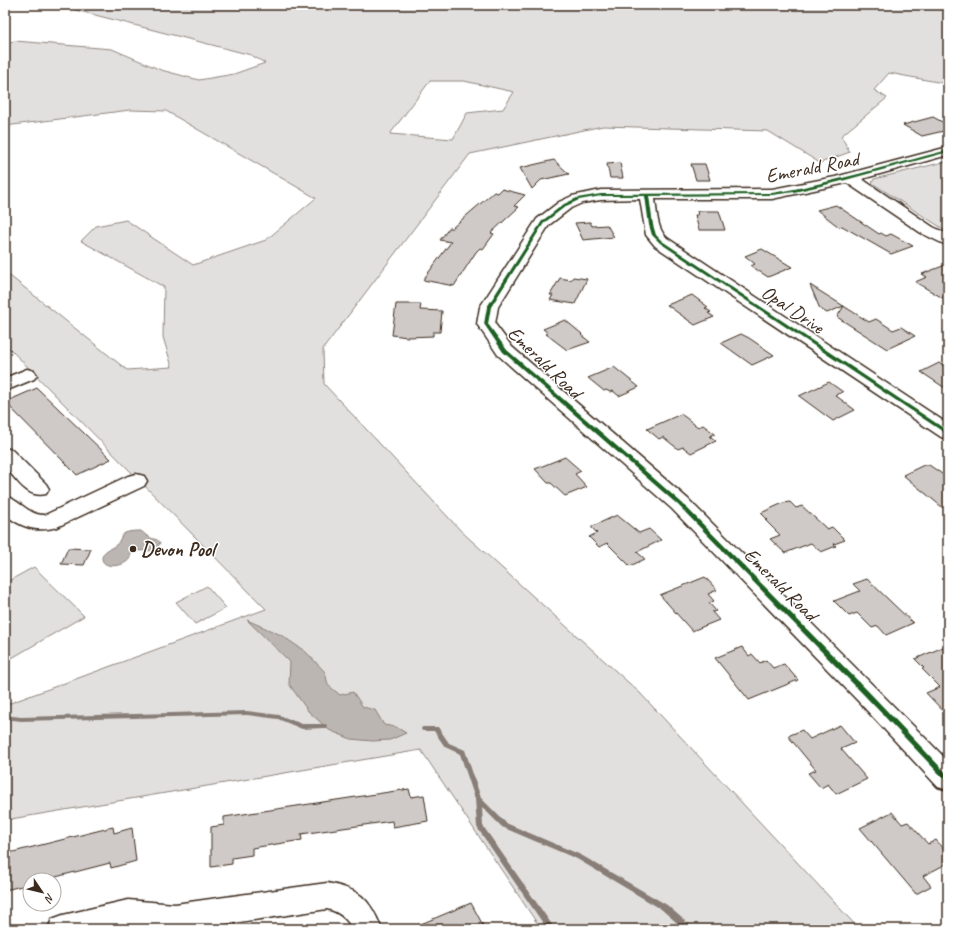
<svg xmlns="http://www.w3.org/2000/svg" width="953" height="934" viewBox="0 0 953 934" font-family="Caveat,sans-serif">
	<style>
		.green { fill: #e2e0de; stroke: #8e857e; fill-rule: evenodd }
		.water { fill: #bcb6b3; stroke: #887e77 }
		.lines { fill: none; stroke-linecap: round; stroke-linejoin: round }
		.stream { fill: #887e77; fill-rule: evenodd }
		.building { fill: #cfcac7; stroke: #3b2a1e }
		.street-casing { stroke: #3b2a1e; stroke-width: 3 }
		.street { fill: #fff; fill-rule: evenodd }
		.cycleway-casing { stroke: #fff; stroke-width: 3 }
		.cycleway { fill: #1b5e20; fill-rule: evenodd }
		.poi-dot { fill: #3b2a1e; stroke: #fff; stroke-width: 1.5 }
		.labels { text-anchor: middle; stroke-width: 3; stroke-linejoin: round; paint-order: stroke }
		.street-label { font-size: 20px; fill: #3b2a1e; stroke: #fff }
		.poi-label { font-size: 20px; font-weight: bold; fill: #3b2a1e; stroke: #fff; text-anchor: start }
	</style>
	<rect width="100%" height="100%" fill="#fff"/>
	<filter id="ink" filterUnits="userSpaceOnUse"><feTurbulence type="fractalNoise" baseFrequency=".025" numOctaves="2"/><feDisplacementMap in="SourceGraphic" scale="8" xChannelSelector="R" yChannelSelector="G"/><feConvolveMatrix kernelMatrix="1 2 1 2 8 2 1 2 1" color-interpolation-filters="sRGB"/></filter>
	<g filter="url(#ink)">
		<path class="green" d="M56,5H549L616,9L615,5H948V84L889,73L874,90L887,98L841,136L850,152L820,163L768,131L603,126L470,154L323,349L324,384L462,532L640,693L859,929H541L421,750L5,820V705L266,609L5,344V272L127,370L172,367L163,337L164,287L81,241L96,226L126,220L193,265L266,240L316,198L166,111L130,110L5,126V43L15,41L112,49L161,70L199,80L234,74L265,63L251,55ZM430,81H464L514,92L503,109L467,113L453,139L390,134Z
			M948,161V232L872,183L874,179Z
			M34,567L84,616L5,662V583Z
			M207,586L226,608L195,624L176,602Z"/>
		<path class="water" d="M141,531C144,533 146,536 149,537C154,540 157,538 160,543C154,556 143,548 132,552C130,556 130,560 126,562C120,567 102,568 102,558C103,550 111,549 116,545C120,542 120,536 125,533C130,531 136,531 141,531Z
			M247,620L281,635L306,652L325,672L328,685L340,695L353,692L363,707L375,710L384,725L396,727L406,733L390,740L372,741L351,739L329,730L308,711L289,684L290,662Z"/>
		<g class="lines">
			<path class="stream" d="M247,711L279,715L302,724H326L327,726L326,728H324L302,729L278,719L247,715L21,721L5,719V715L21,717Z
				M422,727H438L449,743L465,750L481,798L506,823L581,855L667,905L692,927L693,929H684L661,909L577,859L502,827L482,807L483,826L555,929H547L478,829L477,827L475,799L460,754L445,747L434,731H422L421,729Z"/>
		</g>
		<path class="building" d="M933,117L948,125V130L922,136L903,125Z
			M554,160L569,174L541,180L532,189L520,168Z
			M620,163L623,178H610L607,164Z
			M691,164H705L710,180H696Z
			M502,189L525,195L514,206L519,207L491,233L494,234L483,249L480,248L476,252L454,286L423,280L451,242L440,240L449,228H452L494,192L498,193Z
			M836,205L879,234L881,233L886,236L891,234L913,246L891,254L842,226L839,227L817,210Z
			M697,211H719L725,230H699L695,215H698Z
			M590,222L592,226L607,225L614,237L583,240L575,223Z
			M762,249L792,267L768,277L751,266L755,264L745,256Z
			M948,264V301L915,282L927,277L922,274Z
			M573,277L587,279L575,304L550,300L553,295H550L560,278L571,280Z
			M810,285L869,322L876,319L893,330L901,327L915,336L887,349L837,317L844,306L827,313L820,309Z
			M692,295L708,307L705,308L711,312L708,313L714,317L695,325L667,305Z
			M396,304H421L420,310L442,311L440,332H433V336L408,337L392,335Z
			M565,320L582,334L581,335L590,342L567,350L546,334L548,333L543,329Z
			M741,334L749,338L774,355L752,365L721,343Z
			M939,363L948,368V390L921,372Z
			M614,367L639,387L619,396L613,391L610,392L606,390L604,391L588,378Z
			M829,382L843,392L835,395L855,410L833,421L799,396Z
			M37,388L111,459L77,475L5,402Z
			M681,414L698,427L703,425L715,434L710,436L716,441L691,453L683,447L678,449L663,437L659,439L647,429Z
			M565,457L581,471L575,474L587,487L565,496L551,483H548L535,469Z
			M924,465H929L948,478V512L903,475Z
			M790,502L796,508L802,506L827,529L832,527L845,540L834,544L836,546L821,552L811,543L785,553L770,539L780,535L765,520H768L761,513L783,503Z
			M617,515L639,533L649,529L661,540L637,552L645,559L630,566L607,543L599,547L589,537L597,533L591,527Z
			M68,548L91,549L84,565L61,564Z
			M705,577L717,590L708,594L714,601L709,603L716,611L712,612L719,620L692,631L660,595Z
			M867,579L913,623L886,635L878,626L872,628L857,613L849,616L834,601L860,591L853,584Z
			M948,645V716L926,693L940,687L922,669L924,668L915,659Z
			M742,647L749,656L752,654L760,663L766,660L773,668L784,664L798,680L749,700L715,658Z
			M840,725L855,743L841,749L867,779L836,794L828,784L821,788L808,773L816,770L788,736L802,730L810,739Z
			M409,789L411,797L424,795L428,821L393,827L392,821L301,834L302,840L252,848V855L232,858V864L211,867V827L224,825V817Z
			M892,812L902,824L908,822L928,844L936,840L948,853V863L923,876L931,886L916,894L860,828Z
			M113,827L114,833L132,828L136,861L111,868L110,863L44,880H30V884L5,890V854Z
			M471,903L485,929H409Z"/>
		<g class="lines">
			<g class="street-casing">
				<path id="street" d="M948,147V155L862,179L933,227L948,234V246L921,233L847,183L772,199H655C657,213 657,229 667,238L948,424V439L941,437L655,246L646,235L640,199L601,200L582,203L571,208L549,225L498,307L495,324L512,347L688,499L948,761V790L938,787L858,701L672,509L498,355L477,324L480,307L537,219L559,202L572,196L601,190L772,189L835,177Z
					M27,369L34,371L37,375L34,379L5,391V378Z
					M5,448L12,450L46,484L49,489L46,494C27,499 17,479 5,467Z
					M136,474L144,476L147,481L144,486L57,527C37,533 20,527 5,514V496C20,500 29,516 45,515L128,476Z
					M327,883C361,890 369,898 382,929H352C347,918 339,912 327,909L193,929L128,928L122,929H48L52,919L63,915L128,900L175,904Z"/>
			</g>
			<use href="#street" class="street"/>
			<g class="cycleway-casing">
				<path id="cycleway" d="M948,150V152L838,182L794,192L772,195L649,196L653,225L656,235L662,241L948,431V435L660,243L652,235L649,225L645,196H601L579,200L566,206L544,223L491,307L488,324L507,350L682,503L869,692L948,775V782L946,781L865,696L678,505L503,352L484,324L487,307L542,221L564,204L577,198L601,194L772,193C832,183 889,165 948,150Z"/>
			</g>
			<use href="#cycleway" class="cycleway"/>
		</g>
	</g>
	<circle class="poi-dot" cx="133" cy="549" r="4"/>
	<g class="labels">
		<g class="street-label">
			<text transform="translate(812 167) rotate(-11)" y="7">Emerald Road</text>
			<text transform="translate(793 309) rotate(34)" y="7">Opal Drive</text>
			<text transform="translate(545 362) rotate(44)" y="7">Emerald Road</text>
			<text transform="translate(781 584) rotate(45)" y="7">Emerald Road</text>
		</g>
		<g class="poi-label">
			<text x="141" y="556">Devon Pool</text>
		</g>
	</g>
	<rect width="953" height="934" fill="none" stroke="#fff" stroke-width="20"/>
	<rect x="10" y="10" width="933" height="914" fill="none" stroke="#3b2a1e" stroke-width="1.5" filter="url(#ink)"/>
	<g transform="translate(42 892) rotate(125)"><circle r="19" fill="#ffffff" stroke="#b1aaa5"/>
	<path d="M0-3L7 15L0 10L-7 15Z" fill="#3b2a1e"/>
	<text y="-6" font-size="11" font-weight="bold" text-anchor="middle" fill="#3b2a1e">N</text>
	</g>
</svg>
